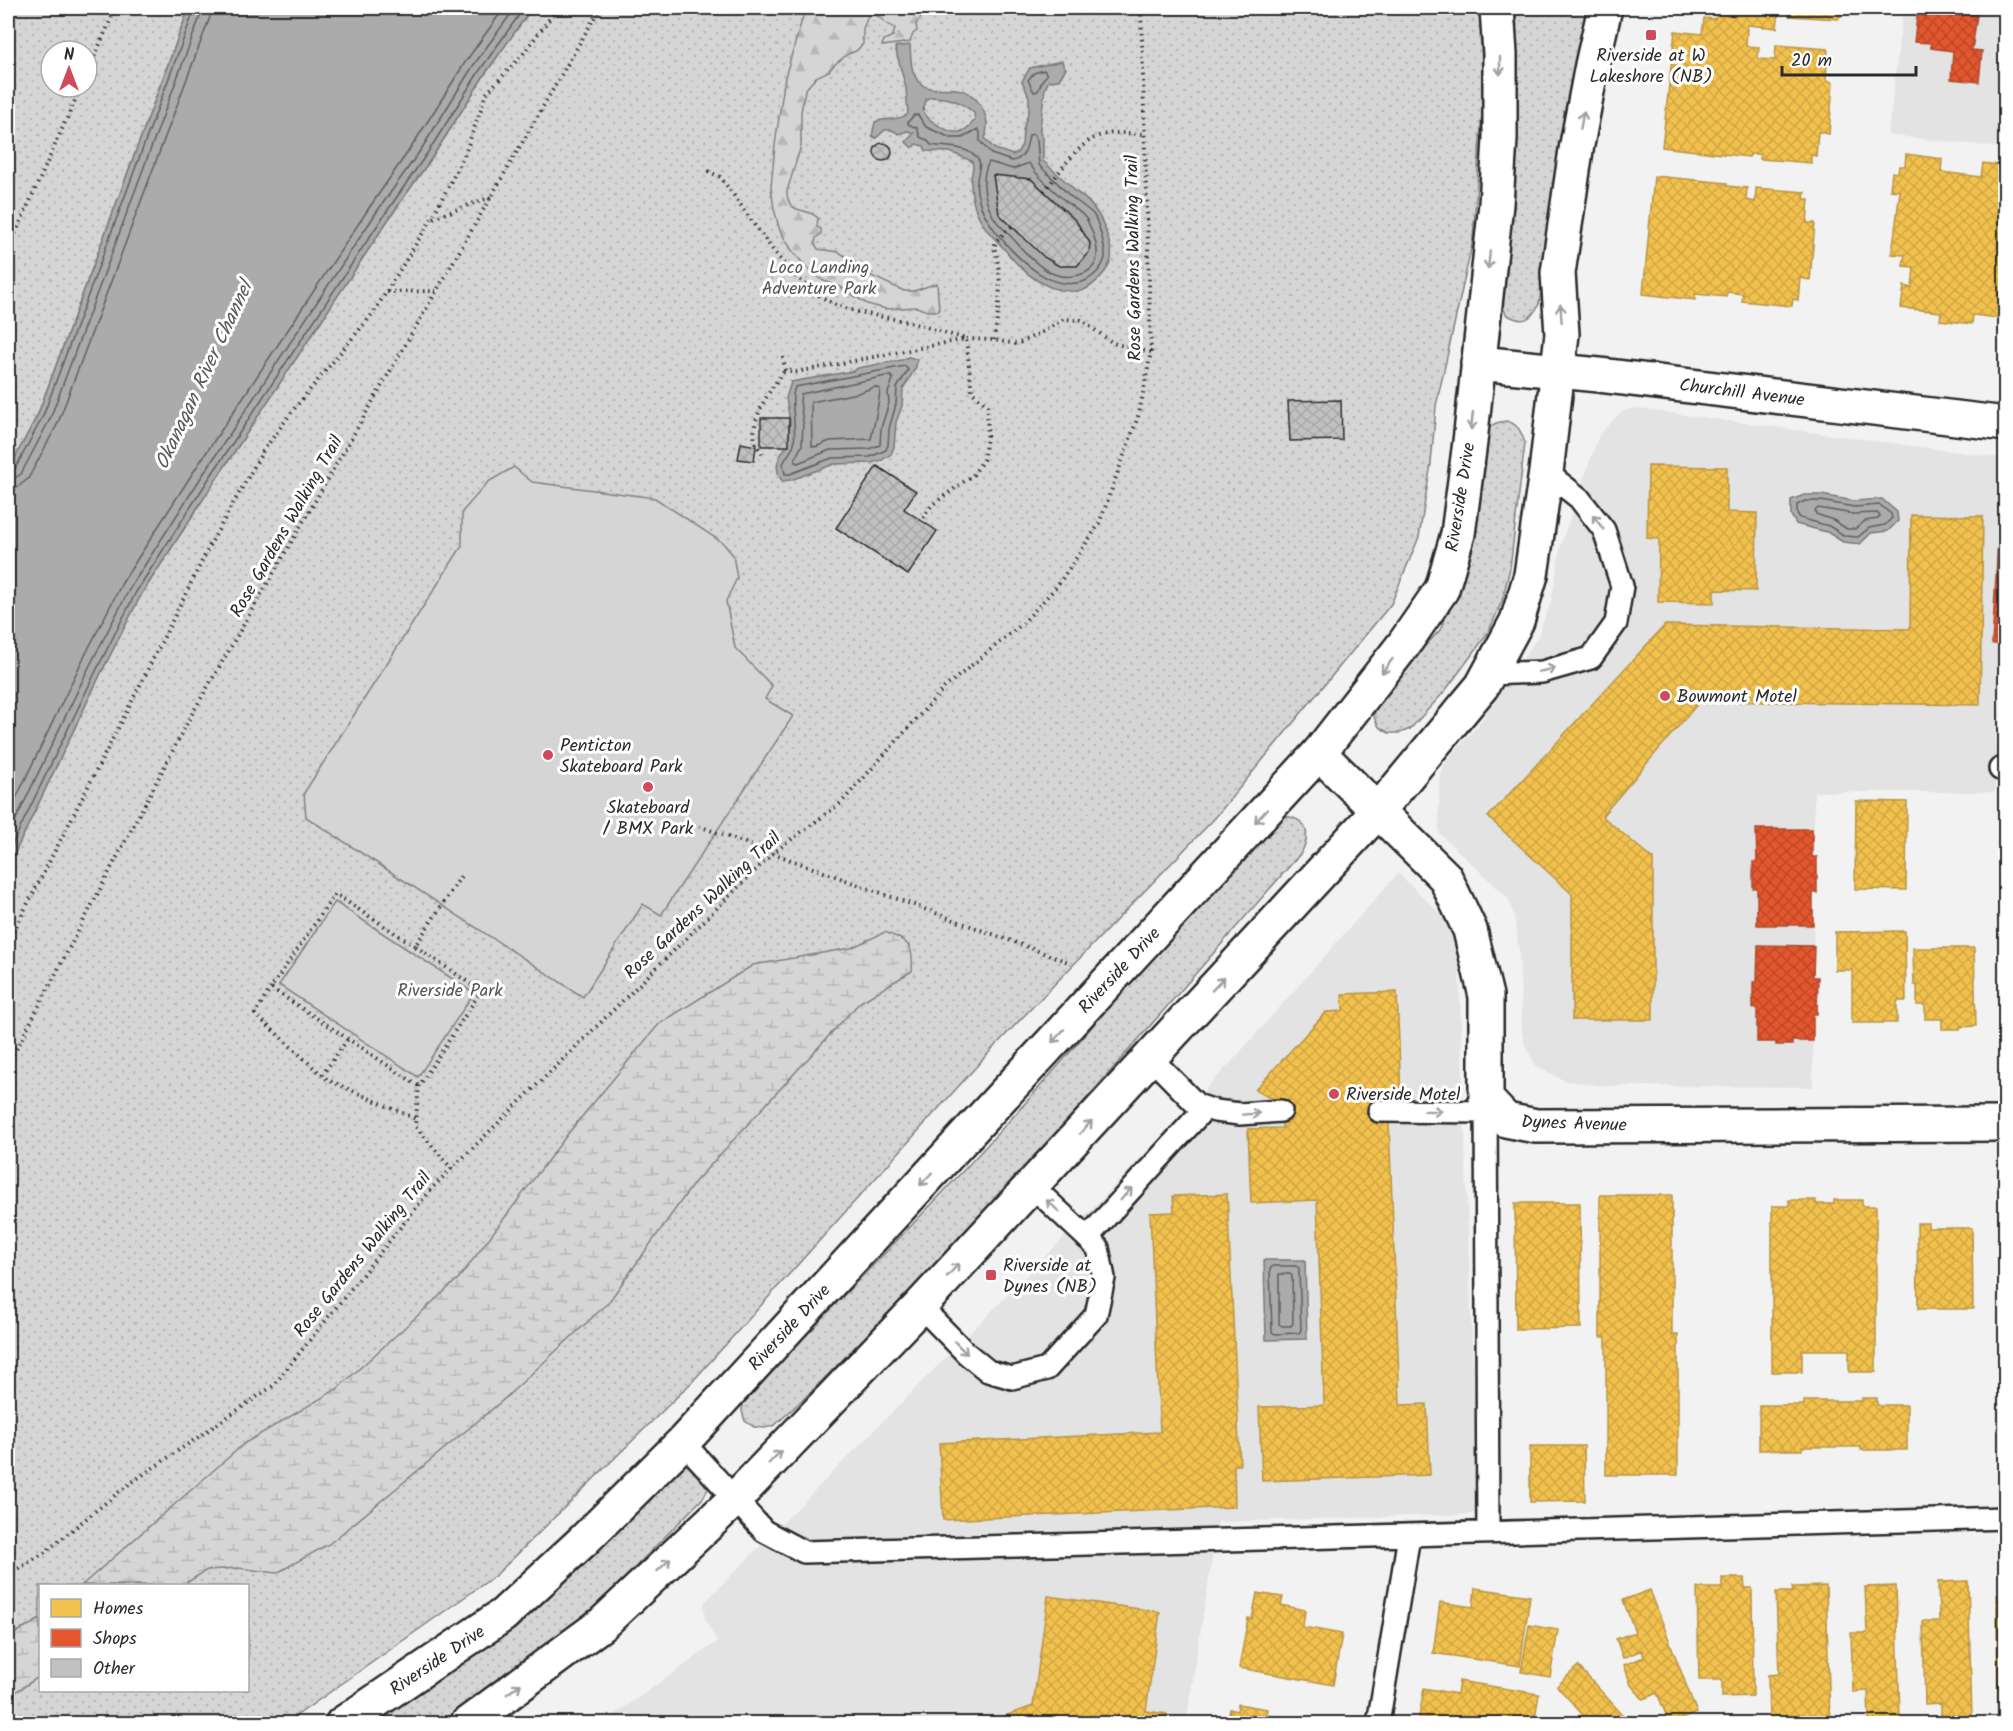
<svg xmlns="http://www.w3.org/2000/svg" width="2013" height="1731" viewBox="0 0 2013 1731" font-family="Kalam,sans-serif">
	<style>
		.built { fill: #e3e3e3 }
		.grass { fill: url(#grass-dots); stroke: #808080; stroke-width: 1.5; fill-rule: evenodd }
		.forest { fill: url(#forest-firs); stroke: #808080; stroke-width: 1.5 }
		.wetland { fill: url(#wetland-marsh); stroke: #808080; stroke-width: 1.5 }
		.garden { fill: #d5d5d5; stroke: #808080; stroke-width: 1.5 }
		.water { fill: #ababab; stroke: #787878; stroke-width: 1.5; fill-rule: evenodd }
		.homes { fill: url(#homes-cross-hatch); stroke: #b69444; stroke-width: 1.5 }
		.shops { fill: url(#shops-cross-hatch); stroke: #ac4a2d; stroke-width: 1.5 }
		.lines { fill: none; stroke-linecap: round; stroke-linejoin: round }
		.shore { stroke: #5e5e5e; stroke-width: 1.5 }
		.building { fill: url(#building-cross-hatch); stroke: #2b2b2b; stroke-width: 1.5 }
		.lane-casing { stroke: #2b2b2b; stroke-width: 26 }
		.street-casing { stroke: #2b2b2b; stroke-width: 38 }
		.secondary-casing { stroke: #2b2b2b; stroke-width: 38 }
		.path { stroke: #2b2b2b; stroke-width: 4; stroke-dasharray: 1.5 4.5; stroke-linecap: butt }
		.lane { stroke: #fff; stroke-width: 21 }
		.street { stroke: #fff; stroke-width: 33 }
		.secondary { stroke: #fff; stroke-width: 33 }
		.oneway { stroke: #a0a0a0 }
		.poi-dot { fill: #d1495b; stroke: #fff; stroke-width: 2 }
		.labels { text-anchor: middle; stroke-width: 6; stroke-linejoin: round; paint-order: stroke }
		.poi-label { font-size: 18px; fill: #2b2b2b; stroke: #fff; text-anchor: start }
		.street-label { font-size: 18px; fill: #2b2b2b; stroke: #fff }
		.park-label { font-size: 18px; fill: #565656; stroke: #fff }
		.water-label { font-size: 20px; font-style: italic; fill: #585858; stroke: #fff }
	</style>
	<defs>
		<pattern id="grass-dots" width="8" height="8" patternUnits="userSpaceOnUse" patternTransform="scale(1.5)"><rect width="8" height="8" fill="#d5d5d5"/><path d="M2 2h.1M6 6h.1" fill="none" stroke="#b7b7b7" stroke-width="1.8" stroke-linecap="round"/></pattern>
		<pattern id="forest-firs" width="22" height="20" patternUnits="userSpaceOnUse" patternTransform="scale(1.5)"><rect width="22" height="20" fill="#d5d5d5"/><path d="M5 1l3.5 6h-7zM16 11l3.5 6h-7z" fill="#b7b7b7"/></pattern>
		<pattern id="wetland-marsh" width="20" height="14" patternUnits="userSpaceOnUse" patternTransform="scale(1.5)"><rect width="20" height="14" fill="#d5d5d5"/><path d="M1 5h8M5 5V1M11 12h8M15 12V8" fill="none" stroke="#b7b7b7"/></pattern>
		<pattern id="homes-cross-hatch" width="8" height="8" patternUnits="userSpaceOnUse" patternTransform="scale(1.5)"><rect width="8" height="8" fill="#f2c14e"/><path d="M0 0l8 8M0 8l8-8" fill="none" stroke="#d0a644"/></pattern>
		<pattern id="shops-cross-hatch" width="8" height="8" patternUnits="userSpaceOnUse" patternTransform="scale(1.5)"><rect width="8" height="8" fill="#e4572e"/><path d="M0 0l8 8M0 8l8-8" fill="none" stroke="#b94827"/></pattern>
		<pattern id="building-cross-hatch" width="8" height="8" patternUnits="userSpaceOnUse" patternTransform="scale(1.5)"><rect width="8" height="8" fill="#c1c1c1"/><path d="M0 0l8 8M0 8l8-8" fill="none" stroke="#a6a6a6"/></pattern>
	</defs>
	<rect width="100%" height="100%" fill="#f2f2f2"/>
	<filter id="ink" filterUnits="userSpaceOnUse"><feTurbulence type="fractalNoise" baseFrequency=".0167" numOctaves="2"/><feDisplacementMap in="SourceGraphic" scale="12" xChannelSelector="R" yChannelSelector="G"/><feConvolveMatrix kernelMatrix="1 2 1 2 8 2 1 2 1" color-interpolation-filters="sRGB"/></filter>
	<g filter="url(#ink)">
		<path class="built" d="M1903,8H2005V148L1888,135Z
			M1633,408L2002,458L1995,792H1814L1813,1087L1606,1086L1565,1081L1536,1066L1526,1048L1522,1034L1519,949L1514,916L1508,898L1439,833V783L1444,764L1478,725L1537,638L1551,602L1562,541L1599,435L1620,413Z
			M1398,873L1445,918L1453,930L1459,969L1478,1514L1218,1522L1186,1723L601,1724L717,1642L705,1619L704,1603L1100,1201L1233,1060Z"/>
		<path class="grass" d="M8,8H189L38,414L8,471ZM51,51H87V87H51Z
			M532,8H1480L1483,97L1473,240L1436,406L1431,464L1419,537L1391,604L1214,819L993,1048L692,1382L496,1575L286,1723H8V867L101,673L141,595L213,484L388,220L433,156L485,74ZM40,1586H248V1690H40Z
			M1516,8H1591L1569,113L1539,304C1531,321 1522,324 1506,314L1500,300C1511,202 1521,106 1516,8Z
			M1506,421C1518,424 1521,431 1525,443L1510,568L1502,601L1488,633L1445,691L1410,729L1400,733H1389L1379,727L1374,717L1376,703L1389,684L1440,630L1459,584L1485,430L1496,423Z
			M1285,816C1308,819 1311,835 1301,853L984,1216L811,1392L775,1425L765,1428L754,1427L745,1421L742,1411L744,1398L757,1383C852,1288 946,1192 1036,1091C1117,1000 1193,904 1279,817Z
			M691,1463L708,1477L709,1487L703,1498L599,1604L535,1659L443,1723L368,1724L679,1464Z"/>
		<path class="forest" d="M809,8H932L926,11L916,24L917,31L913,34L910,42L882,46L884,40L893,36L895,28C892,26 889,25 887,24C879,18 879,13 868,16L863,29V44L856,51L848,54L834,65L829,71L816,77L805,90L801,112V146L787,191C787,216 806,206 818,218L817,227L821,229V234L816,238L815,244L818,249L839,252L856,263L865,273L904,291H914L937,283L939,311H927L917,307L886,309L867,304L839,286L824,281L810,271L793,252L780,231L774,209L771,187L775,145L785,77L805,10Z"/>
		<path class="wetland" d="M885,932C909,942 914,944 912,971L859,1003L694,1183L608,1303L502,1401L329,1544L277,1573L238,1568L207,1570L183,1585H82L245,1443L337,1389L459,1278L570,1131L659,1024L753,965L851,948Z
			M40,1619V1676L8,1697V1637Z"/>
		<path class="garden" d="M514,467L532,482L655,498L723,543L733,555L737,578L726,601L735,648L772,686L765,699L793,716L661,915L643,904L583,997L306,817L304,793L462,546V512L488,482Z
			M335,902L474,993L418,1077L279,985Z"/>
		<path class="water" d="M189,8H532L485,74L433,156L388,220L213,484L141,595L101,673L8,867V471L38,414Z
			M910,45C911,59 910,74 921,84C935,97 964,75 982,108C988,119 988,126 985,139L995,149L1013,155L1017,153L1022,145L1023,130L1029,110V97L1022,81L1030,68L1062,61L1063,65L1066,68L1059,80L1049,81L1045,88L1040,127V133L1043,138V161L1073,188V190C1090,200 1100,213 1106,232C1108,240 1113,250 1111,259C1109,270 1092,289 1080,291C1071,292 1056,290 1048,286C1031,279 1017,265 1006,251C997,240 986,232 980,219C974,208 971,196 971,183C970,175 975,169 972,161L950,152L926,151L924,146L916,144L912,148L906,142L914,133L907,131L899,134L892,130H885L876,138L872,136L875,122C886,117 897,122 908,114L906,88L895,47ZM931,97C951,98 959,100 974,113L975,120C971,125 966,131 959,132C949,134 927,120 923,111L926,99Z
			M908,357L917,359L916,367L903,389L902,406L896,422L894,447L891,454L882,460L871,463L834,464L791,480L782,481C773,467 778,456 788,445L790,422L786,398L791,382L853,371L858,368L902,360Z
			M1804,495H1821L1854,501L1882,499L1897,512L1898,521L1888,531L1871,533L1860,544L1843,542L1827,532L1796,524L1791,515V500Z
			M1305,1260L1307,1339L1266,1340L1264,1260Z"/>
		<path class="homes" d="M1688,8H1845L1844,12L1838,19L1789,16L1790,11L1779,10L1777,28L1747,25L1746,46L1759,47L1758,59L1775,60L1776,45L1828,49L1826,79L1833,83L1829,134L1818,132L1816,156L1811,155V163L1760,159V154H1751L1749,157L1662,147L1675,31L1702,34L1704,18L1715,19L1716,11Z
			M1906,154L1942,159L1941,172L1981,177L1983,163L2006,166V319L1973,315L1972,324L1940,320L1941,312L1901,308L1904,286L1912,288L1914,267L1903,266L1905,255L1892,254L1900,191L1890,190L1892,172L1898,173L1899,166H1905Z
			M1654,176L1727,183V186L1747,188L1746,200L1755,202L1756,188L1805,192L1804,199H1809L1807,223H1815L1810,280L1800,278L1798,300L1793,299L1792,306L1742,301L1743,294L1727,292L1726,297L1695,294V300L1643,294Z
			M1648,466L1727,467V512L1757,513L1756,591L1714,590V603L1658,602L1659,539L1647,538Z
			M1911,515L1983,516L1980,705L1700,701L1602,816L1653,859V1020H1572V894L1488,817L1665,625L1910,629Z
			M1856,801L1907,802L1906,890L1855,889Z
			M1905,931L1906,1001H1897V1023H1852V970H1835V932Z
			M1913,948H1974L1976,1026L1960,1027V1029H1942V1019H1925V1005H1917V985H1914Z
			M1397,992L1401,1097H1379L1380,1123H1389L1400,1405L1427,1404L1430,1475L1262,1481L1259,1407L1324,1405L1317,1200L1251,1203L1248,1129L1282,1128L1281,1100L1268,1097L1255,1090L1326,1012L1343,1011L1342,994Z
			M1227,1194L1240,1465H1234L1235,1507L943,1520L939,1443L1160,1432L1150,1213L1174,1212L1173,1196Z
			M1600,1195H1672V1335H1678V1475H1606V1337H1600Z
			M1789,1200H1816V1204H1834V1200H1862V1206H1876V1372H1849V1350H1802V1372H1772V1206H1789Z
			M1515,1203H1580L1581,1328L1516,1329Z
			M1917,1223H1928V1228H1972L1973,1309H1918Z
			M1862,1398H1877V1405H1907V1450H1861V1447H1802V1450H1759V1405H1804V1401H1862Z
			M1530,1446H1584L1585,1501L1530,1502Z
			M1722,1578H1744L1745,1588H1752L1753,1696L1722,1697V1680H1699L1697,1588H1722Z
			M1968,1581L1972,1719H1941V1704L1925,1705L1923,1621H1939L1938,1582Z
			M1826,1586L1830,1723L1769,1724L1768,1675L1779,1674L1776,1592H1793L1792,1587Z
			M1896,1586L1900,1719H1897V1724H1869L1868,1691L1853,1692L1851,1633H1867L1865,1587Z
			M1475,1588L1530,1596L1520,1666L1433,1653L1440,1602L1473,1607Z
			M1650,1590L1697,1713L1670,1724L1657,1693L1643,1699L1631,1685L1624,1665L1644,1657L1642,1650L1623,1658L1616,1639L1635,1632L1623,1600Z
			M1257,1593L1283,1597L1281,1605L1305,1610L1303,1627L1342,1634L1333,1685L1239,1668L1248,1618L1252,1619Z
			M1997,1595H2006V1714H1998Z
			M1048,1596L1160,1612L1146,1711L1167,1714L1166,1724H982L1033,1706Z
			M1529,1625L1558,1630L1550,1677L1521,1672Z
			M1578,1666L1631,1724H1591L1557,1686Z
			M1459,1681L1539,1694L1534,1724H1418L1424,1688L1457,1694Z
			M1238,1704L1268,1709L1267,1715L1315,1724H1227L1230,1709L1237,1711Z"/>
		<path class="shops" d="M1918,8H1978L1972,50L1982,51L1979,82L1951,79L1953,51L1931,48V43L1914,42Z
			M1998,541L2006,542V644H1992Z
			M1756,829H1812V857H1817V893H1813V925H1757V888H1753V862H1757Z
			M1758,945L1814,946L1813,977H1818L1817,1014H1813V1041H1792V1045H1776V1042H1757V1008H1753V982H1757Z"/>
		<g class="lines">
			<path class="shore" d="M1044,70L1047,75L1043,79L1038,91L1034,92L1028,80L1034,73Z
				M914,115H918L926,127L951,138H962L978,129L980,132V141L991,154L1012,161C1025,159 1027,147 1029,135L1034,134L1037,140L1039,165C1049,175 1059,184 1068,194C1074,200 1086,207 1093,214C1098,220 1106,249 1105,258C1104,262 1102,266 1099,270C1088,282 1079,285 1063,283C1034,281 985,227 979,200C977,194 976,187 977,181C977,172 984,163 975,156C962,145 946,148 931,145L927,140L920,137L917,128L908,124V122Z
				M989,162L1013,169L1029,163C1037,177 1052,188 1063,199C1071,207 1085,213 1089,224C1093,233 1098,245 1097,255C1097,275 1069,280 1054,274C1039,268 1026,254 1016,242C1010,235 1003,229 997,222C985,206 979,180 989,162Z
				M905,366L908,370L897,388L896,404L889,429L888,445L886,450L870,457L832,458L790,474H785L783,464C786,456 793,451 794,443C797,426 789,401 795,387Z
				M886,376H891L893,379L888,393L889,403L881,428L880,445L869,449L830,450L798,463L795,462V459L802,445L803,422L800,401L801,394Z
				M875,387L880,389C879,406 874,423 871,439L830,441L815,447L812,446L811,402L858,393Z
				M8,472L15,469L43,416L195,8
				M8,480L15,478L21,474L50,419L201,14L202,8
				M8,489L19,486L28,479L58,423L210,17L211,8
				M1805,501H1821L1854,507L1880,505L1891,514L1892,518L1885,525L1869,528L1858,537L1845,536L1829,526L1800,518L1797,513V505Z
				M1818,508L1853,514L1877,513L1880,516L1878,519L1865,521L1855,529H1847L1833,520L1816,514L1815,511Z
				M8,815L81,663L122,583L194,471L369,208L414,143L466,61L504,8
				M8,836L89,667L130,588L202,476L376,213L422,148L473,66L515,8
				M8,853L96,671L136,592L208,480L383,217L428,152L480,70L524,8
				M1273,1266H1296L1299,1268L1301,1330L1299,1333L1275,1334L1272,1332L1270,1269Z
				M1279,1274H1290L1292,1276L1293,1323L1291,1326H1282L1279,1324Z"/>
		</g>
		<path class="building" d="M874 152a9 9 0 1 1 18 0a9 9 0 1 1-18 0Z
			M993,175L1031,179L1076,221L1090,243L1089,252L1077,266H1059L1044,257L999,214Z
			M1341,400L1342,440L1290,441L1288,401Z
			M761,418H789V446H761Z
			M741,443L756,446L754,461L738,459Z
			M877,466L916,491L904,509L937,531L908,575L836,528Z"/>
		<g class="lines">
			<g class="lane-casing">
				<path id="lane" d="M1488,674L1542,672L1591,658L1616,623L1622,586L1604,530L1579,498L1546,472
					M2000,769H2006
					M1150,1057L1197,1105L1215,1111L1240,1114L1281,1111
					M1486,1099L1488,1532
					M1379,1111L1486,1112
					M1087,1238L1205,1108
					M920,1306L966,1353L988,1371L1012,1378L1047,1369L1096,1315L1104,1278L1098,1248L1032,1186
					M683,1442L764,1531L804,1552L2006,1518
					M1378,1724L1409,1536"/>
			</g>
			<g class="street-casing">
				<path id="street" d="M1478,363L1599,375L2006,424
					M1319,753L1445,877L1470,930L1486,996V1099L1506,1120L1536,1126L2006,1124"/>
			</g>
			<g class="secondary-casing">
				<path id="secondary" d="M342,1724L503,1615L583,1541L683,1442L1319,753L1404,644L1442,589L1458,534L1470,442L1496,204L1500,139V54L1497,8
					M467,1724L602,1624L735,1499L920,1306L1378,811L1482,686L1517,621L1531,575L1546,472L1562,334L1558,273L1576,150L1592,65L1605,8"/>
			</g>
			<path class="path" d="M87,73L116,8
				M708,171L720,177C751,216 775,263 816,293C844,314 881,315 913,323C930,328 948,334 966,339L972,392L988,406L987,438L983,460L973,475L932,505L921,521
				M1044,191C1060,173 1078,141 1102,135C1115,131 1132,134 1145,134
				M433,218L491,197
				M8,250L81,87
				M387,292L436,291
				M994,340C999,306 1004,281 994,247L996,241L1012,226
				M783,357L785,370L797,372L966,339L994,340L1017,344L1042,332L1064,319L1081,320L1113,343L1134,349L1151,352
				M762,454C760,450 756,445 755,441C750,417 772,387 785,370
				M688,822L1071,963
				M8,942L127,711L212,541L263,451L294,409L374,312L432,218L465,154L486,94L523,54L553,14L573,8
				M415,946L335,894L271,988L419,1086
				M271,988L255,1014L322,1075L328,1080L416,1119
				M8,1065L192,714L600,8
				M322,1075L348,1039
				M452,1169L415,1126L419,1086L481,991L415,946L461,876
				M8,1575L44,1553L125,1487L273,1386L432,1188L773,853L841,803L944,688L1023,623L1058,585L1099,524L1139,414L1151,352L1141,8"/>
			<use href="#lane" class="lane"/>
			<use href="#street" class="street"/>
			<use href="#secondary" class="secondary"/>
		</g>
		<defs><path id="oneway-shaft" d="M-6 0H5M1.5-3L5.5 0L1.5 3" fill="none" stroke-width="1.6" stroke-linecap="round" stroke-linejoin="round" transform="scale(1.5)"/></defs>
		<g class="oneway">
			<use href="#oneway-shaft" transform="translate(1500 66) rotate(90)"/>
			<use href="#oneway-shaft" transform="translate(1582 120) rotate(-80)"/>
			<use href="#oneway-shaft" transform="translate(1489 260) rotate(96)"/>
			<use href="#oneway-shaft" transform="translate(1561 313) rotate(-94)"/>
			<use href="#oneway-shaft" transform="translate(1472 421) rotate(96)"/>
			<use href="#oneway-shaft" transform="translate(1598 522) rotate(-127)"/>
			<use href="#oneway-shaft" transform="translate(1387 666) rotate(128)"/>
			<use href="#oneway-shaft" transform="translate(1547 670) rotate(-13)"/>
			<use href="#oneway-shaft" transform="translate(1261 816) rotate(133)"/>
			<use href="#oneway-shaft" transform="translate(1218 984) rotate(-47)"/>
			<use href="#oneway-shaft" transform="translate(1058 1036) rotate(133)"/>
			<use href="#oneway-shaft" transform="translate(1433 1111) rotate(1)"/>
			<use href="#oneway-shaft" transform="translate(1251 1114) rotate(-4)"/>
			<use href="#oneway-shaft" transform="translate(1086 1127) rotate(-47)"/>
			<use href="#oneway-shaft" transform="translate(926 1179) rotate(133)"/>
			<use href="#oneway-shaft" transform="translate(1126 1194) rotate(-48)"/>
			<use href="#oneway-shaft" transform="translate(1053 1206) rotate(-137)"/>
			<use href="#oneway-shaft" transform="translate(953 1270) rotate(-47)"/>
			<use href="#oneway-shaft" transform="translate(961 1348) rotate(45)"/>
			<use href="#oneway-shaft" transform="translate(775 1457) rotate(-46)"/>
			<use href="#oneway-shaft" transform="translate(664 1565) rotate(-43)"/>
			<use href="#oneway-shaft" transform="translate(514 1689) rotate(-36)"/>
		</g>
	</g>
	<g class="poi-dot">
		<rect x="1645" y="29" width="12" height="12" rx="3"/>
		<circle cx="1665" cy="696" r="6"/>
		<circle cx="548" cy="755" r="6"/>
		<circle cx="648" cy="787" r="6"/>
		<circle cx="1334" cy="1094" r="6"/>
		<rect x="985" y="1269" width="12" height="12" rx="3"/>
	</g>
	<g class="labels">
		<g class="poi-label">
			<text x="1651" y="61" text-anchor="middle">Riverside at W<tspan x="1651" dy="21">Lakeshore (NB)</tspan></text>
			<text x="1677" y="702">Bowmont Motel</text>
			<text x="560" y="751">Penticton<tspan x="560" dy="21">Skateboard Park</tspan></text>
			<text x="648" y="813" text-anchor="middle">Skateboard<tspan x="648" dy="21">/ BMX Park</tspan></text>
			<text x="1346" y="1100">Riverside Motel</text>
			<text x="1003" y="1271">Riverside at<tspan x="1003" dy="21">Dynes (NB)</tspan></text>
		</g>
		<g class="street-label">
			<text transform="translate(1133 258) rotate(-91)" y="6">Rose Gardens Walking Trail</text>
			<text transform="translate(1742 392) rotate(7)" y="6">Churchill Avenue</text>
			<text transform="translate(1460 497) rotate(-81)" y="6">Riverside Drive</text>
			<text transform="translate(286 526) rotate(-60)" y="6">Rose Gardens Walking Trail</text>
			<text transform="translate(702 905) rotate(-43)" y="6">Rose Gardens Walking Trail</text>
			<text transform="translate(1119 970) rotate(-47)" y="6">Riverside Drive</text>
			<text transform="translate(1574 1123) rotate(2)" y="6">Dynes Avenue</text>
			<text transform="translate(362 1254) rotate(-51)" y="6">Rose Gardens Walking Trail</text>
			<text transform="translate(789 1327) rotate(-47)" y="6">Riverside Drive</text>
			<text transform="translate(437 1660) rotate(-34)" y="6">Riverside Drive</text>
		</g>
		<g class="park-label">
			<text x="819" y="273">Loco Landing<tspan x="819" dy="21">Adventure Park</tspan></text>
			<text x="450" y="996">Riverside Park</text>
		</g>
		<g class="water-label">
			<text transform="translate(203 375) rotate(-65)" y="7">Okanagan River Channel</text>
		</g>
	</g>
	<rect width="2013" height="1731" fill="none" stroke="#fff" stroke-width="30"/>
	<rect x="15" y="15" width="1983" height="1701" fill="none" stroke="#2b2b2b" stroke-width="2" filter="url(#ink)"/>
	<rect x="39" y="1584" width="210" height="108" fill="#ffffff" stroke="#aaaaaa" stroke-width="1.5"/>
	<rect x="51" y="1599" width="30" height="18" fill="#f2c14e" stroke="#aaaaaa" stroke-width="1.5"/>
	<text x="93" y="1614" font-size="18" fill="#2b2b2b">Homes</text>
	<rect x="51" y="1629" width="30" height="18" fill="#e4572e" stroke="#aaaaaa" stroke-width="1.5"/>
	<text x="93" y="1644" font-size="18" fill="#2b2b2b">Shops</text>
	<rect x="51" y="1659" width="30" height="18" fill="#c1c1c1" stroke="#aaaaaa" stroke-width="1.5"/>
	<text x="93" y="1674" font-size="18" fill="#2b2b2b">Other</text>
	<g transform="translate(69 69)"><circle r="28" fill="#ffffff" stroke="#aaaaaa" stroke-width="1.5"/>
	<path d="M0-4.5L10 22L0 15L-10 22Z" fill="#d1495b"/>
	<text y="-9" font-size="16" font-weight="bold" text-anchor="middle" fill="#2b2b2b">N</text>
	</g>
	<path d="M1782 66v9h134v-9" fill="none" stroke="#2b2b2b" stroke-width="3"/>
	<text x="1791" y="66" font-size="18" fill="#2b2b2b" stroke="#ffffff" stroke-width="4.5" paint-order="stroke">20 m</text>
</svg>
